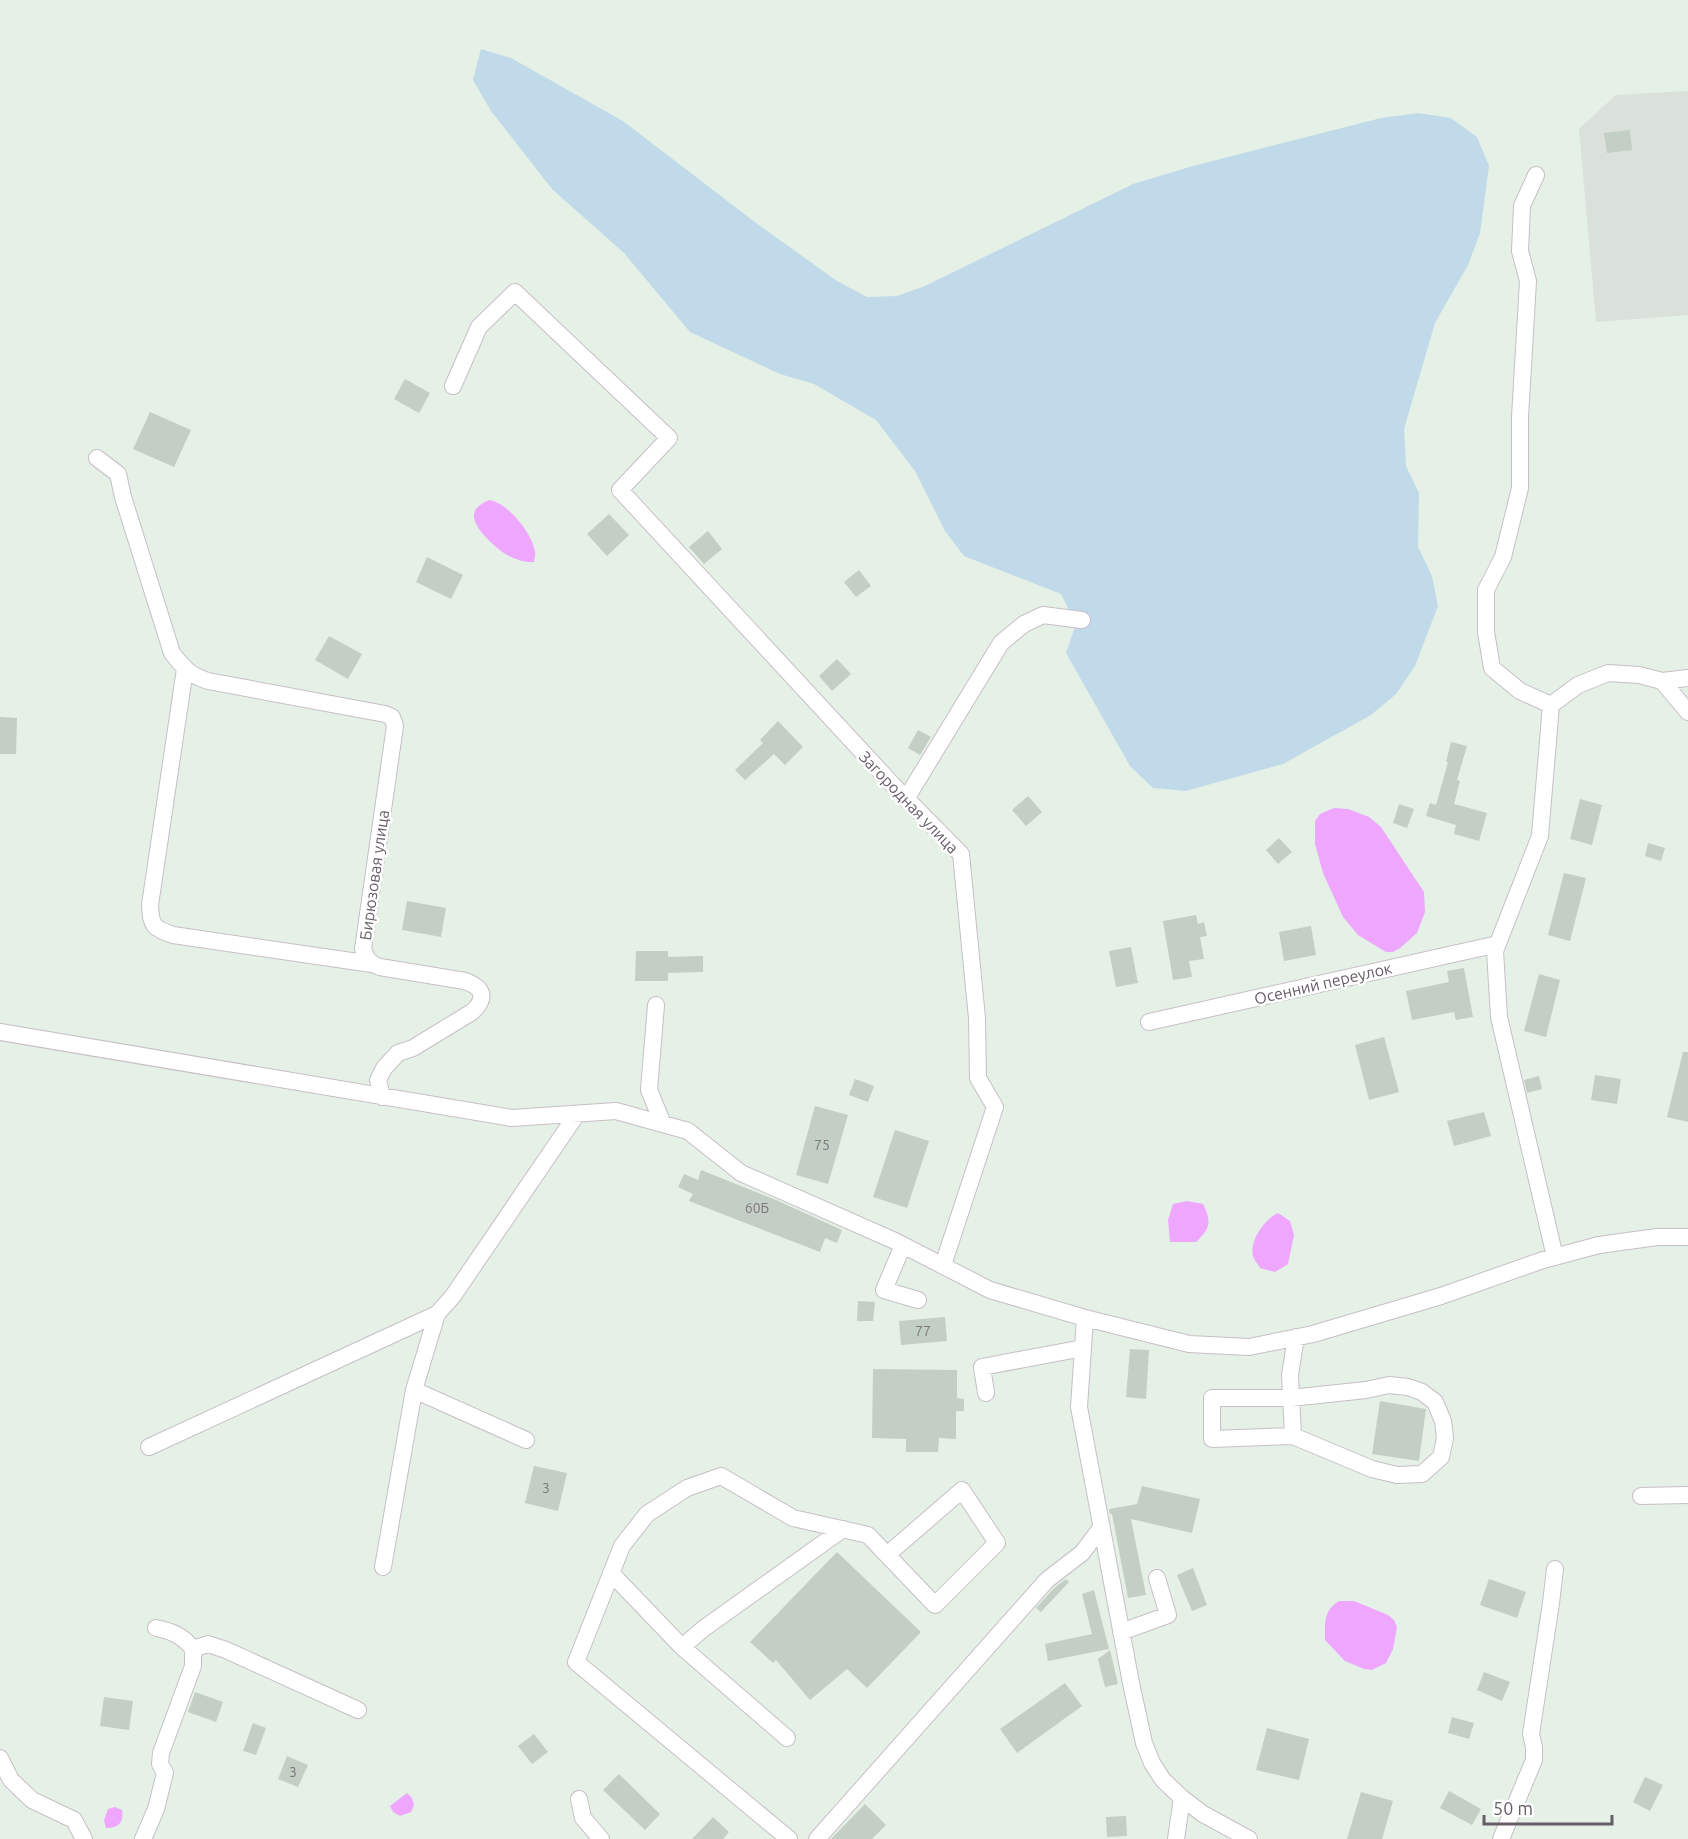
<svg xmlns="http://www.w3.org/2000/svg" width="1688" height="1839" viewBox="0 0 1688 1839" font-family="Ubuntu,sans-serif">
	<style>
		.industrial { fill: #dae1da }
		.green { fill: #c1dae9 }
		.water { fill: #eea6ff }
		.building { fill: #c3cec4 }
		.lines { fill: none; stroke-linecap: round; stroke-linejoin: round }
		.minor-casing { stroke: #c7bfc6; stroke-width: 18 }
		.minor { stroke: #fff; stroke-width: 16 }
		.labels { text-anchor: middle; stroke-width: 5; stroke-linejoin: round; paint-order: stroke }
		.number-label { font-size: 14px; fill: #7d797e }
		.street-label { font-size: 16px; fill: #665d67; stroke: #fff }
	</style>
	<rect width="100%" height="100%" fill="#e5f0e7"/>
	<path class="industrial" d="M1688,91V315L1596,322L1579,129L1616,95Z"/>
	<path class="green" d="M481,49L511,58L623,121L756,223L837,281L867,297L897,296L925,286L1133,184L1193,166L1381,118L1418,113L1451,118L1477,137L1489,166L1480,233L1468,265L1435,323L1404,429L1406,466L1419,493L1418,547L1432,576L1438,606L1415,666L1396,694L1371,715L1283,764L1186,791L1153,788L1130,766L1066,653L1076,624L1061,594L964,556L945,531L915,471L876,420L814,384L780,374L690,332L624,253L552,189L491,111L473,80Z"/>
	<path class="water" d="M489,500C507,502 533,534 535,552C536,554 534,559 534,562C525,563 515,559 507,555C496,548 464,522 477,508C479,505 485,502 489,500Z
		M1334,808L1348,809L1369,817L1381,827L1424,892L1425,912L1417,933L1400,948L1393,952H1386L1358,935L1343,917L1323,873L1315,844V821L1320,814Z
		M1187,1201L1203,1204C1212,1222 1210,1229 1196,1242H1170L1168,1220L1173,1204Z
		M1278,1213L1290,1221L1294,1235L1288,1264L1275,1272L1260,1268C1258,1264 1254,1260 1253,1256C1249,1240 1265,1219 1278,1213Z
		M1339,1601H1354L1388,1615L1394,1620L1397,1627L1393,1649L1386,1663L1372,1670L1364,1669L1345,1661L1325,1640C1325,1623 1323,1611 1339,1601Z
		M407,1793L412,1798L414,1805L411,1812L400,1816L393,1812L390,1806Z
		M115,1807L122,1810C124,1822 119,1828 106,1828L104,1820L108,1809Z"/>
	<path class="building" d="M1630,130L1632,150L1607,153L1604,133Z
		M405,379L430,393L419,413L394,399Z
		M150,412L191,430L174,467L133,449Z
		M609,514L629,535L607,556L587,534Z
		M708,531L722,549L704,564L689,547Z
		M427,557L463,575L451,599L416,582Z
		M859,570L871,586L856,597L844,582Z
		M329,636L362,654L348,679L315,660Z
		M837,659L851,674L832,691L819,676Z
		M0,717L17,718L16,754H0Z
		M778,721L803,747L785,765L774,754L745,780L735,770L763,743L760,740Z
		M918,730L931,737L920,755L908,748Z
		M1451,742L1467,746L1457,780L1460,781L1454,804L1487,813L1479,841L1454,834L1456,825L1426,816L1430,803L1436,805L1448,762H1446Z
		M1028,796L1042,812L1026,826L1012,810Z
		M1580,799L1602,805L1592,845L1570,839Z
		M1399,804L1414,809L1407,828L1393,823Z
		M1279,838L1292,852L1278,864L1266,850Z
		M1648,843L1665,848L1661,861L1645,856Z
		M1564,873L1586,878L1570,941L1548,935Z
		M407,901L446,908L441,937L402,930Z
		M1196,915L1198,924L1204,922L1207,936L1200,937L1204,959L1189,961L1192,977L1173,980L1163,921Z
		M1311,926L1316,955L1284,961L1279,932Z
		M1131,947L1138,983L1116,987L1109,951Z
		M636,951H668V957L703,956V972L668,973V981H635Z
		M1464,968L1473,1017L1456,1020L1454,1012L1412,1020L1406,991L1449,982L1447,971Z
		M1539,974L1560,980L1546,1037L1524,1031Z
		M1384,1037L1399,1092L1369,1100L1355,1045Z
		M1683,1052H1688V1122L1667,1117Z
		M1595,1075L1621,1079L1617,1104L1591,1100Z
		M1539,1076L1542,1089L1527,1093L1524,1080Z
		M855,1079L874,1086L868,1102L849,1095Z
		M815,1106L848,1115L828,1184L796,1175Z
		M1484,1112L1491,1136L1454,1146L1447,1121Z
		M895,1130L929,1141L907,1208L873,1197Z
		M701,1170L776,1200L842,1230L837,1243L825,1238L820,1252L689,1201L693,1194L678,1187L684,1174L698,1180Z
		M858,1301L875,1302L873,1321H857Z
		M945,1317L947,1341L901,1345L899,1321Z
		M1130,1349L1149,1350L1146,1399L1126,1397Z
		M873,1369L957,1370V1398L964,1399V1411H956V1439L939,1438L938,1452H906V1439L872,1438Z
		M1380,1401L1426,1409L1419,1461L1372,1454Z
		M534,1466L567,1473L558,1511L525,1503Z
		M1142,1486L1200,1499L1192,1533L1131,1519L1146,1595L1128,1598L1112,1514H1110L1109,1509L1137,1504Z
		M837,1552L921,1632L867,1688L847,1669L810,1700L776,1660L773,1663L750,1642Z
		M1193,1568L1207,1605L1192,1611L1177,1575Z
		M1066,1579L1069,1582L1041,1612L1036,1608L1054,1588Z
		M1489,1579L1526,1592L1517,1618L1480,1605Z
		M1094,1590L1109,1649L1048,1661L1045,1644L1092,1634L1082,1594Z
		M1110,1650L1118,1684L1105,1687L1098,1659Z
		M1484,1672L1510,1682L1502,1701L1477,1690Z
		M1065,1683L1082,1706L1017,1753L1000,1729Z
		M195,1692L223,1702L216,1722L188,1712Z
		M104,1697L133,1701L129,1730L100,1726Z
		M1452,1717L1474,1723L1469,1739L1448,1733Z
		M253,1723L266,1728L256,1755L243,1751Z
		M1267,1728L1309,1739L1299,1780L1256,1770Z
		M534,1734L548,1752L532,1764L518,1746Z
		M287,1756L308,1765L298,1787L278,1779Z
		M619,1774L660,1814L645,1830L603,1790Z
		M1645,1777L1663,1785L1650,1811L1633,1802Z
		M1449,1791L1481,1809L1472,1825L1440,1808Z
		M1361,1792L1393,1801L1382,1839H1347Z
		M865,1804L886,1825L872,1839H831Z
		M1126,1816L1127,1836L1107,1837L1106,1817Z
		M713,1817L729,1832L723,1839H692Z"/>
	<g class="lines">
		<g class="minor-casing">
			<path id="minor" d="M1536,175L1522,206L1520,251L1528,281L1520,417V488L1503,557L1486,590V632L1492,668L1520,691L1551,705
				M453,386L479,327L515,292L669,438L620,490L892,784L961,854L977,1018L978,1078L995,1107L943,1265
				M97,458L118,474L123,497L172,653C184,668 189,675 208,681L385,714L392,717L395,726L363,949C366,959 370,964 380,967L465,981C484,988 487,998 472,1012L413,1048L398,1053L384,1068L378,1080L382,1097
				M185,669L150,905C151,926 153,928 173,935L372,964
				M1662,681L1688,678
				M906,799L1001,643L1024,624L1043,615L1082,620
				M656,1005L649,1090L663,1124
				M1149,1022L1498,944
				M0,1032L512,1118L616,1111L688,1131L741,1173L895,1241L990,1290L1085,1318L1189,1344L1249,1347L1313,1334L1441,1296L1543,1260L1599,1245L1657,1237H1688
				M903,1245L884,1290L918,1300
				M1555,1257L1499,1017L1495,951L1540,836L1551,705L1578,685L1608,673L1639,675L1662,681L1688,712
				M1085,1318L1079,1407L1131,1683L1144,1743L1152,1763L1163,1780L1182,1798L1203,1814L1249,1839
				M414,1390L526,1440
				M986,1393L982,1367L1083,1348
				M1293,1436L1212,1439V1398H1291L1366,1390L1389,1385L1408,1387L1422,1392L1435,1402L1443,1421L1445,1438L1441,1457L1422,1474L1397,1475L1372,1469L1293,1436L1290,1375L1296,1337
				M149,1447L437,1314
				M1641,1496L1688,1495
				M383,1567L414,1390L437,1314L453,1296L577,1114
				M611,1573L682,1647L787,1738
				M156,1628C172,1631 183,1636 193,1649
				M1121,1632L1168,1615L1157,1578
				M682,1647L703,1629L843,1529
				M0,1758L11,1780L32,1800L74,1820L84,1839
				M579,1799L583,1818L601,1839
				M143,1839L156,1809L165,1773L160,1764L161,1753L193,1666V1649L208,1644L226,1650L358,1710
				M789,1839L576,1662L622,1546L647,1514L687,1488L721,1476L793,1518L868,1535L935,1605L997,1543L962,1490L888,1554
				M817,1839L1047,1580L1082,1553L1101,1528
				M1176,1839L1182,1798
				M1501,1839L1534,1760V1747L1531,1734L1551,1603L1555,1569"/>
		</g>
		<use href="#minor" class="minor"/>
	</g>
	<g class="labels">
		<g class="number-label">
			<text x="822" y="1150">75</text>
			<text x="757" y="1213">60Б</text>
			<text x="923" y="1336">77</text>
			<text x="546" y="1493">3</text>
			<text x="293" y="1777">3</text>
		</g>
		<g class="street-label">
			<text transform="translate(909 802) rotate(46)" y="6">Загородная улица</text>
			<text transform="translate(374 875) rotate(-82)" y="6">Бирюзовая улица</text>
			<text transform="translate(1323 983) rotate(-13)" y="6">Осенний переулок</text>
		</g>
	</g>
	<path d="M1484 1815v9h128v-9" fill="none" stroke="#665d67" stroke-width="3"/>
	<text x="1493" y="1815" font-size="18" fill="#665d67" stroke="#ffffff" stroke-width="4.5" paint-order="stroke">50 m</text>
</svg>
